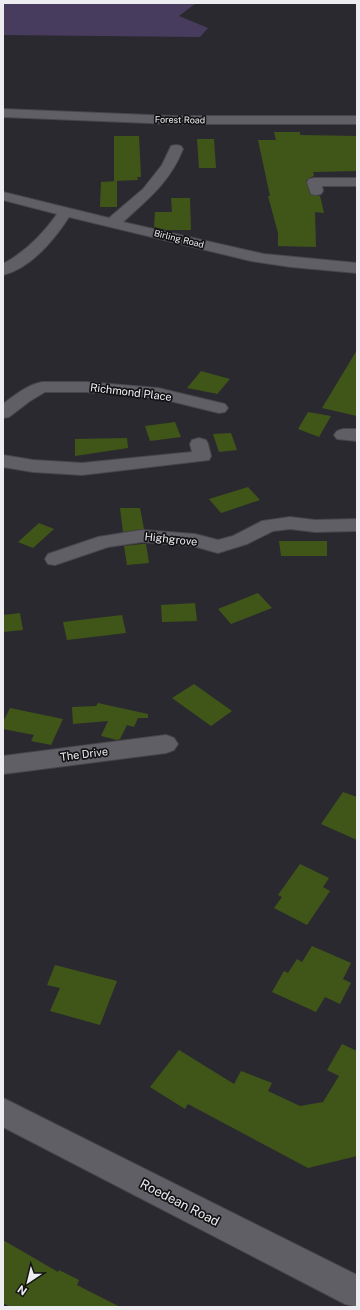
<svg xmlns="http://www.w3.org/2000/svg" width="360" height="1310" viewBox="0 0 360 1310" font-family="'Public Sans',sans-serif">
	<style>
		.green { fill: #483c5e }
		.building { fill: #405618 }
		.lines { fill: none; stroke-linecap: round; stroke-linejoin: round }
		.minor-casing { stroke: #48464c; stroke-width: 2 }
		.tertiary-casing { stroke: #48464c; stroke-width: 2 }
		.minor { fill: #615f66; fill-rule: evenodd }
		.tertiary { fill: #615f66; fill-rule: evenodd }
		.labels { text-anchor: middle; stroke-width: 3.5; stroke-linejoin: round; paint-order: stroke }
		.far-street-label { font-size: 9px; fill: #edecf0; stroke: #131315 }
		.street-label { font-size: 11px; fill: #edecf0; stroke: #131315 }
		.near-street-label { font-size: 13px; fill: #edecf0; stroke: #131315 }
	</style>
	<rect width="100%" height="100%" fill="#2b2930"/>
	<path class="green" d="M6,3H196L179,16L208,28L200,37L3,35V4Z"/>
	<path class="building" d="M274,132H300V135L357,136V171L313,172L314,176L309,178L306,181L310,194L320,196L324,213L315,212L316,247L278,246V233L268,196H270L258,140H276Z
		M114,136H139L141,177H137L138,180L114,181Z
		M197,139H214L216,168H199Z
		M117,181V207H100L101,182Z
		M171,198H190L191,230H166L154,227L155,212H172Z
		M357,350V416L322,408Z
		M201,371L230,379L218,393V394L187,388Z
		M308,412L331,416L319,437L298,429Z
		M175,422L181,437L150,441L145,426Z
		M231,433L237,450L219,452L213,434Z
		M127,438L128,448L75,456V439Z
		M248,487L260,500L221,513L209,499Z
		M120,508H140L144,529L123,532Z
		M39,523L54,529L33,548L18,542Z
		M279,541H327V556H281Z
		M142,544H146L149,563L127,565L124,546Z
		M258,593L272,608L231,624L218,609Z
		M195,603L197,621L162,622L161,605Z
		M20,613L23,630L3,632V615Z
		M122,615L126,633L67,640L63,622Z
		M194,684L232,711L211,726L172,698Z
		M98,703L148,714V718H138L134,727L127,725L120,739L117,740L101,736L108,721L73,724L72,707L96,706Z
		M10,708L63,719L51,745L31,741L34,735L3,729V722Z
		M343,792L357,797V840L321,824Z
		M300,864L329,878L323,887L330,891L307,925L274,908L282,897L278,895Z
		M312,946L351,963L343,979L351,983L340,1004L325,997L316,1012L272,992L284,971L288,973L297,959L302,962Z
		M55,965L117,981L100,1025L50,1011L60,988L47,985Z
		M342,1044L357,1051V1156L308,1168L188,1104L185,1109L150,1087L179,1050L234,1084L241,1071L272,1083L268,1091L300,1106L323,1102L339,1076L327,1070Z
		M3,1240L58,1272L59,1270L79,1280L77,1285L120,1307H11L3,1303Z"/>
	<g class="lines">
		<g class="minor-casing">
			<path id="minor" d="M176,145L181,146L183,149C170,182 148,199 123,222L264,254L357,263V273L291,267L251,261L69,217C54,240 31,268 3,275V264C25,252 43,234 57,214L3,200V192L109,218L143,189L162,165L171,146Z
				M314,178H357V186H322L323,191L321,194L316,195L311,194L307,182L309,179Z
				M42,382H86L158,388L225,404L228,408L225,412L219,413L158,398L86,392H45L30,401L9,417L3,418V404C15,395 27,385 42,382Z
				M343,429H357V441L337,439L334,435L337,431Z
				M199,438L206,440L208,444L211,456L209,460L82,475L33,472L3,467V455L33,460L82,463L192,452L190,444L192,440Z
				M290,517L315,520L357,519V531L315,532L290,529L273,531L247,544L218,553L193,546L142,542L108,547L55,565L48,564L45,559L48,554L98,537L142,530L195,534L218,540L233,536L262,521Z
				M166,735L174,738L178,744L174,750L166,753L3,774V756Z
				M3,1098L357,1275V1307L345,1304L3,1127Z"/>
		</g>
		<g class="tertiary-casing">
			<path id="tertiary" d="M3,109L173,116H357V124H173L3,117Z"/>
		</g>
		<use href="#minor" class="minor"/>
		<use href="#tertiary" class="tertiary"/>
	</g>
	<g class="labels">
		<g class="far-street-label">
			<text transform="translate(180 120) rotate(1)" y="3">Forest Road</text>
			<text transform="translate(179 239) rotate(14)" y="3">Birling Road</text>
		</g>
		<g class="street-label">
			<text transform="translate(131 392) rotate(7)" y="4">Richmond Place</text>
			<text transform="translate(171 539) rotate(6)" y="4">Highgrove</text>
			<text transform="translate(84 754) rotate(-7)" y="4">The Drive</text>
		</g>
		<g class="near-street-label">
			<text transform="translate(180 1202) rotate(27)" y="5">Roedean Road</text>
		</g>
	</g>
	<rect width="360" height="1310" fill="none" stroke="#edecf0" stroke-width="8"/>
	<g transform="translate(28 1282) rotate(215)" stroke="#131315" stroke-width="3" paint-order="stroke">
	<path d="M0-3L7 15L0 10L-7 15Z" fill="#edecf0"/>
	<text y="-6" font-size="11" font-weight="bold" text-anchor="middle" fill="#edecf0">N</text>
	</g>
</svg>
